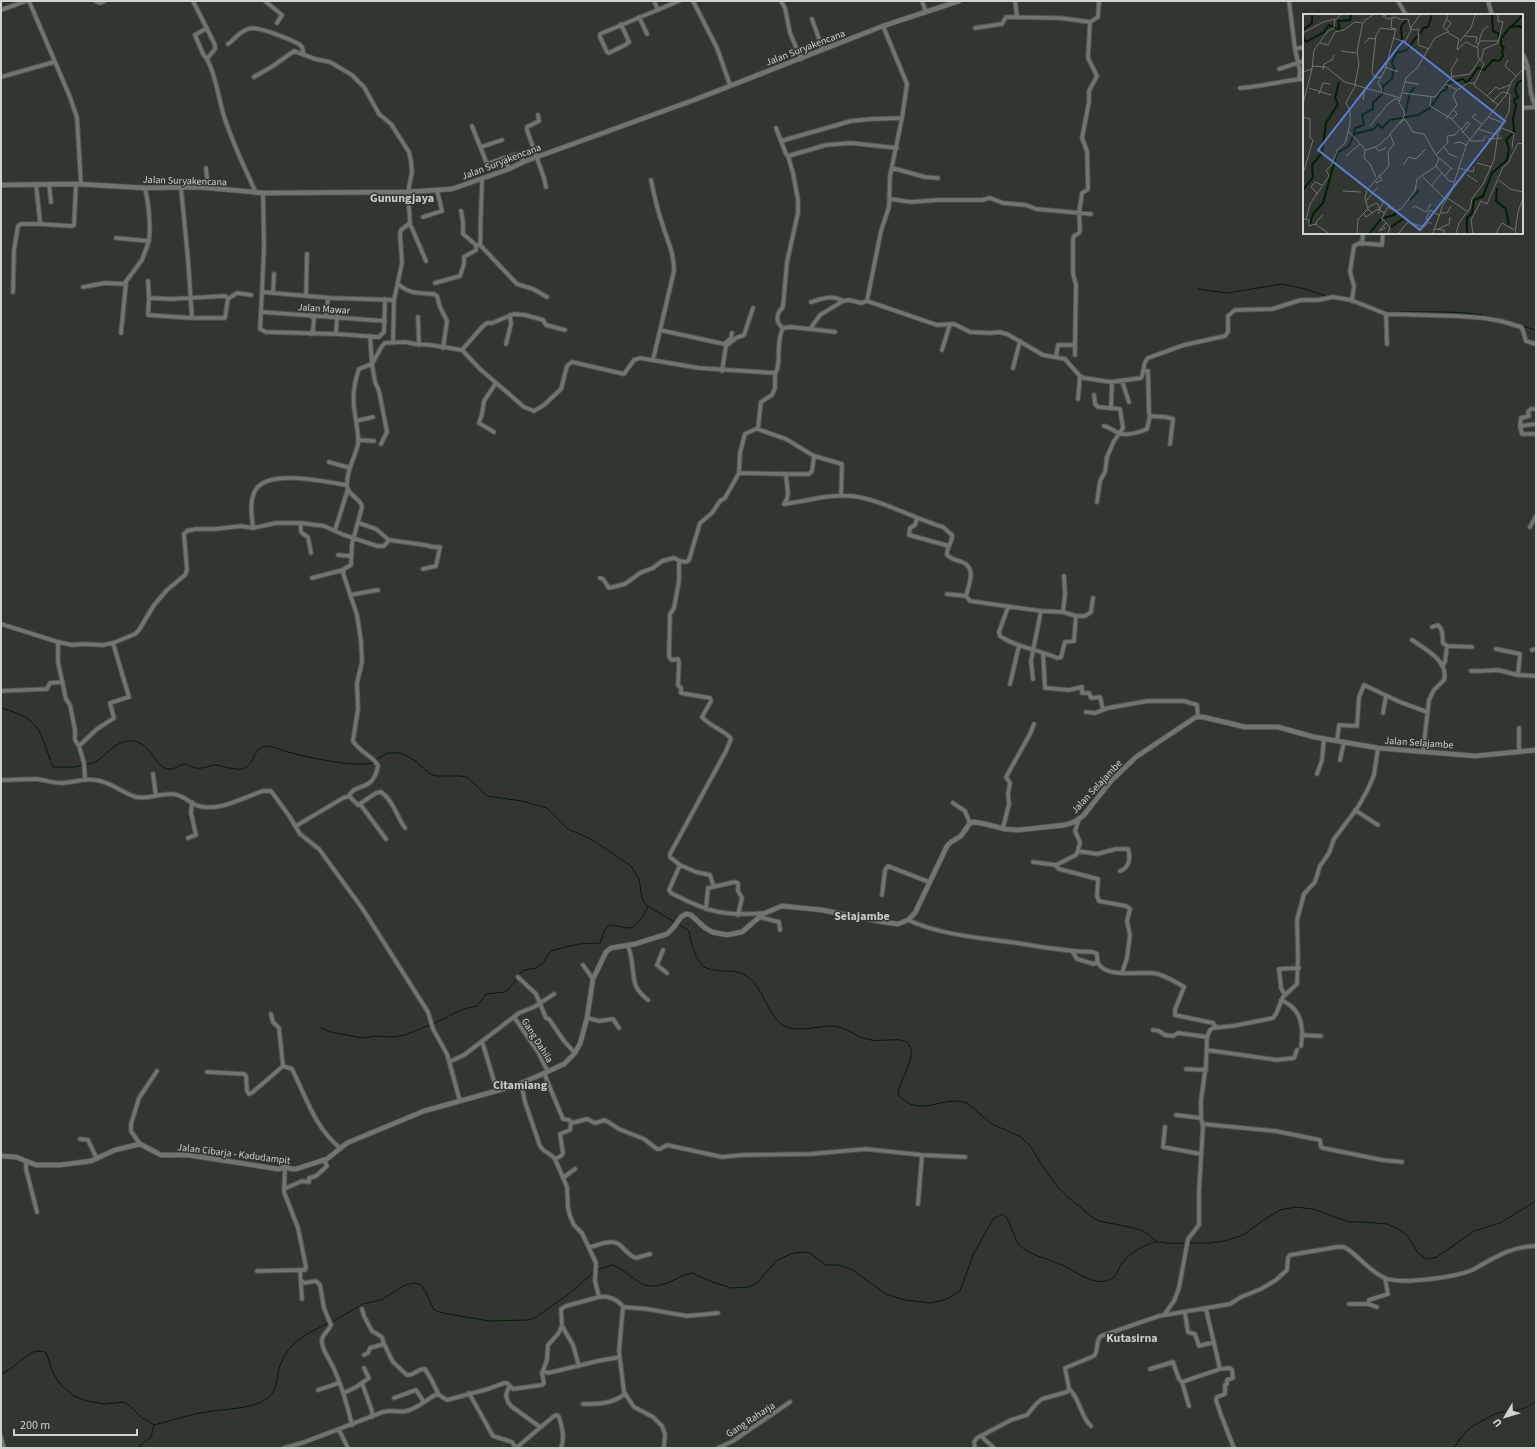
<svg xmlns="http://www.w3.org/2000/svg" width="1537" height="1449" viewBox="0 0 1537 1449" font-family="'Source Sans 3',sans-serif">
	<style>
		.lines { fill: none; stroke-linecap: round; stroke-linejoin: round }
		.stream { stroke: #001f00; stroke-width: 1 }
		.minor-casing { stroke: #50544f; stroke-width: 5.5 }
		.tertiary-casing { stroke: #50544f; stroke-width: 6 }
		.minor { stroke: #70766f; stroke-width: 3.5 }
		.tertiary { stroke: #70766f; stroke-width: 4.5 }
		.labels { text-anchor: middle; stroke-width: 3; stroke-linejoin: round; paint-order: stroke }
		.street-label { font-size: 10px; fill: #d0d3cf; stroke: #313630 }
		.quarter-label { font-size: 12px; font-weight: bold; fill: #c6cdc5; stroke: #313630 }
		.inset-river { fill: none; stroke: #001f00; stroke-width: 2 }
		.inset-road { fill: none; stroke: #717570; stroke-width: 1 }
		.view { fill: #5c7dd5; fill-opacity: 0.15; stroke: #5c7dd5; stroke-width: 2 }
		.inset-edge { fill: none; stroke: #d0d3cf; stroke-width: 2 }
	</style>
	<rect width="100%" height="100%" fill="#313630"/>
	<g class="lines">
		<path class="stream" d="M1198,289L1227,293L1282,284L1306,289L1329,297
			M1383,311C1422,314 1463,308 1501,319
			M1522,326L1536,330
			M1,708C43,719 39,732 53,767H76L83,765
			M376,760L387,753H401L414,760L430,774L437,776H460L467,777L487,796L522,801L547,808L568,829L591,839L631,866L639,879L642,898L646,905L676,923
			M86,764C89,764 93,763 95,762C107,755 114,742 129,741C150,739 154,767 168,769C174,770 179,765 185,764C190,765 192,768 196,768C202,769 209,766 214,765C224,765 238,773 247,767C254,762 254,747 267,746C274,746 281,750 288,752C302,756 363,770 374,762
			M678,924L689,931C691,942 695,960 704,967C709,970 716,970 722,971C729,971 736,971 743,974C765,984 766,1019 787,1027C802,1032 817,1026 832,1026C848,1027 856,1038 871,1040C884,1042 896,1037 907,1042C920,1055 899,1078 898,1095C902,1098 908,1104 913,1105C931,1110 949,1096 967,1103L992,1124L1021,1137L1031,1147L1043,1167L1057,1186L1068,1197L1092,1217L1099,1221L1134,1228L1145,1232L1156,1241
			M433,1024C448,1017 461,1008 477,1006L486,994L505,992L514,983L518,975L524,970L536,968L544,962L549,953L554,950L579,944L600,943L605,929L610,925C616,925 623,928 629,928C638,928 644,913 648,907
			M321,1028L330,1032L363,1038L375,1036L393,1037L405,1035L430,1025
			M1189,1243H1209L1225,1241L1243,1235L1262,1221L1280,1210L1295,1207L1313,1209L1349,1222H1362L1387,1224L1400,1230L1407,1235L1418,1253L1426,1259L1437,1257L1474,1231L1500,1223L1536,1201
			M597,1270L612,1265C623,1269 630,1276 639,1282C657,1294 674,1277 692,1273L713,1282L731,1288L749,1287L757,1283L776,1261L790,1254L802,1252L810,1253L826,1265H838L851,1269L886,1294L905,1300L931,1303L947,1299L960,1291L974,1253L993,1219L1003,1214C1014,1223 1011,1239 1023,1248C1035,1257 1049,1259 1062,1265C1076,1271 1096,1289 1113,1278C1119,1274 1118,1267 1122,1263C1130,1253 1143,1245 1155,1242C1159,1241 1163,1243 1167,1243C1173,1244 1180,1243 1186,1243
			M332,1322L363,1304L381,1300L405,1285L415,1283L421,1285L426,1292L434,1310L443,1313L489,1321L528,1320L536,1317L569,1294L594,1272
			M1,1374C14,1370 25,1353 37,1351C39,1351 44,1352 46,1352L53,1373L62,1386L74,1396L87,1401L104,1404L124,1402L131,1407L141,1417L154,1425C171,1421 189,1414 207,1412C227,1408 253,1410 269,1397C277,1390 277,1378 279,1369C287,1342 306,1334 329,1323
			M103,1448H107
			M137,1448L151,1437L154,1425
			M1453,1448C1457,1444 1459,1440 1462,1436C1469,1427 1483,1420 1493,1415C1509,1408 1522,1414 1536,1401"/>
		<g class="minor-casing">
			<path id="minor" d="M29,1L70,97L77,118L81,184
				M95,1L100,3L105,1
				M193,1L215,45V49L207,59C216,76 218,95 223,113C231,140 244,166 256,193
				M265,1L282,15L277,23
				M654,1L658,10
				M693,1L717,48L730,85
				M781,1L785,8L790,33L801,59
				M922,1L926,12
				M1015,1L1017,17
				M1289,1L1295,49L1304,47
				M1398,1L1406,15
				M1488,1L1492,15
				M1,10L26,1
				M639,17L647,34
				M812,19L823,50
				M621,24L629,42L625,45L609,53L607,52L600,37V34L679,1
				M207,28L195,35L203,54L207,59
				M975,28L1002,24L1006,17L1060,18L1090,22
				M228,44C234,40 240,31 248,29C257,25 289,39 299,44L302,47L304,55
				M1295,49L1300,71L1299,79
				M1522,53C1533,69 1526,91 1536,107
				M1522,68L1528,67
				M1279,69L1304,61
				M1,77L54,62
				M254,77L273,66L294,51L315,59L330,62L352,75L364,87L379,114L391,124L409,152L411,161L412,172L408,192L410,223L401,230L400,234L402,263L394,300L393,343
				M1240,88C1262,87 1283,80 1304,79
				M1522,108L1536,107
				M538,115L539,121L527,127V130L544,178L546,187
				M472,126L487,164L504,158L509,169
				M776,128L786,154L788,156L826,145L851,143L897,148
				M781,141L851,121L872,119L902,118
				M481,147L502,140
				M504,158L519,154L521,155L523,162
				M206,168L208,188
				M892,168L925,177L938,178
				M482,179C482,191 481,202 481,213C480,224 481,234 480,245L517,284L533,289L547,297
				M651,180C654,194 657,209 662,223C667,240 674,252 674,271L653,360
				M49,184L51,202
				M890,199L911,202L938,200H982L990,198L1003,203L1026,205L1036,209L1091,214
				M461,211L463,222V234L476,245
				M423,217L442,211L437,190
				M39,224L72,226L74,225L76,184
				M409,225L411,226L426,261
				M116,238L149,241C151,222 149,206 145,188
				M1362,244L1363,233
				M148,281L149,298L148,315L192,318L188,259L181,188
				M435,283L460,276L464,264V257L476,250V245H480
				M398,284C409,294 419,293 434,294L437,296L440,307L447,321L443,348
				M83,287L105,283L124,284L142,260L149,241
				M13,292L14,250L18,226L21,224H39L40,222L36,184
				M262,292L264,247L263,193
				M273,293L274,274
				M306,296L307,254
				M149,298L171,299L225,296L228,298L225,318H192
				M228,299L237,293L251,295
				M385,299L384,332L379,337L336,334L266,332L260,329L262,292L331,298L394,300
				M867,301L937,325L954,324L970,332L990,333L999,332L1007,334L1043,355L1065,359L1079,375L1084,378L1111,382L1141,378C1145,371 1142,363 1148,358L1184,345L1225,336L1228,332V316L1235,310L1272,309L1301,300H1318L1333,297L1351,300L1386,314L1455,316L1484,318L1501,321L1521,327L1523,331L1526,341L1536,344
				M1352,301L1354,286L1350,272L1354,246L1360,243L1382,245L1383,233
				M811,302C822,299 832,294 843,301
				M262,312L385,321
				M1386,314L1387,344
				M310,315L314,319L313,330L311,334
				M326,316L328,298
				M418,317L419,345
				M783,328C775,322 776,314 783,307L787,262L798,213V200L793,173L788,156
				M810,329L835,332
				M660,330L724,344L731,338L732,333
				M121,333L126,283
				M336,334L337,316
				M370,336L372,364L375,382L379,391L387,432L381,444
				M506,344L511,324L510,315
				M462,350L482,327L487,323H492L514,314L525,315L543,320L546,325L565,330
				M942,350L950,324
				M1075,355V345
				M1056,357L1058,345H1075L1076,285L1073,274V239L1074,236L1079,233L1080,230L1079,213L1082,193L1087,190L1088,188L1087,151L1082,138L1089,102V91L1097,76L1088,58L1090,22L1098,17L1099,1
				M1013,368L1020,341
				M722,371L726,346L736,338L744,335L753,308
				M1144,371H1148L1149,413L1150,416L1166,417L1173,419L1170,444
				M1122,381L1129,402
				M1094,395L1095,404L1098,407L1120,409L1123,428L1114,441L1107,457L1105,472L1100,481L1097,502
				M1078,399L1080,376
				M1111,408L1112,382
				M356,421L373,417
				M1104,426C1110,427 1113,431 1119,433C1127,436 1140,432 1147,429L1150,416
				M1520,426L1536,424
				M758,428L745,434L740,453L739,473L725,498L720,501L712,513L700,523L689,560L686,562L680,561L679,564V581L674,608L670,614L669,657L672,660L678,659L679,662L678,685L681,688V693L710,698L711,701L702,717C709,726 728,732 731,739L726,751L670,854V857L680,865L669,890L671,893L677,896C710,913 727,916 764,913
				M758,428L760,430L786,439L814,456L842,464L841,496
				M758,428L761,402L772,395L775,388V373
				M494,432L479,423L482,414L484,401L496,383
				M1536,434H1522L1520,426L1521,418L1529,416L1528,412L1531,409H1536
				M358,440L374,441
				M329,462L350,468
				M739,473L788,474
				M784,504C808,501 828,494 852,496C880,499 915,519 943,527L952,535C953,542 946,548 947,555C951,559 956,560 962,562C977,568 969,583 966,596L970,601L1041,611L1063,612L1076,616H1085L1091,612L1093,598
				M784,504L787,499L788,493L786,476L789,474H809L812,471L814,456
				M917,519L915,525L910,528L909,535L949,546
				M301,523C300,533 300,532 308,537L311,553
				M359,523L376,529L389,540L425,545L433,547H440L436,566L423,569
				M1530,527L1536,516
				M253,528C252,516 249,502 255,491C267,468 325,482 347,485
				M335,530L348,489
				M338,555L351,556
				M312,578L343,570
				M600,578L603,579L609,588L625,584L640,573L653,568L662,561L674,558L680,561
				M947,594L966,596
				M350,595L378,590
				M1008,607L999,632L1000,636C1017,648 1038,649 1057,658L1061,657L1065,642L1074,641L1076,616
				M1063,612L1065,594L1064,576
				M1,624L58,642L72,645L82,644L103,645L113,643L135,634L139,630L154,605L167,590L185,575L187,570L184,534L187,531L196,529H215L241,526L253,528L276,523H301L324,526L344,535L377,546H384L389,540
				M1432,627L1438,625C1444,630 1442,637 1443,643L1447,646
				M1412,640C1425,649 1449,661 1444,680L1434,690L1429,700L1423,751
				M58,642V662L66,699L70,705L75,730V740L79,746L84,763L85,779
				M1496,649L1520,654L1518,675
				M1532,650L1536,649
				M1043,653L1045,688L1069,690L1082,687V693H1089L1091,698L1100,697L1103,710
				M1442,666L1445,662L1447,646L1472,647
				M1471,671H1481L1498,670L1518,675L1536,676
				M1033,679L1031,661L1041,611
				M1010,684L1019,646
				M1,691L47,689L50,683L63,682
				M1086,712L1095,713L1108,708L1148,701H1184L1197,705L1198,717
				M1383,713L1386,696
				M1519,728V752
				M1337,741L1339,725L1357,726L1359,697L1364,685L1400,702L1427,712
				M79,746L97,729L114,718L110,703L129,697L113,643
				M1340,760L1344,742
				M153,774L156,796
				M1317,774L1322,760L1324,739
				M1,780C13,780 25,779 37,779C45,780 53,783 61,783C73,783 83,778 95,780C110,781 122,793 136,797C149,800 160,793 172,794C184,794 189,804 199,806C220,812 244,797 263,791H271L290,817L300,834L319,849L362,908L428,1012L433,1029L447,1054L460,1101
				M349,796L358,805L376,793L381,792C393,800 397,817 405,828
				M953,803L965,811L970,823
				M360,804L386,839
				M1355,810L1378,825
				M296,826L343,798L349,796C355,782 373,793 378,766C376,758 359,752 353,741L358,709L357,683L362,662L361,641L357,615L343,573L344,569L351,565L352,544L362,507C361,498 348,496 347,486C346,471 355,458 358,444C359,434 356,424 355,414C352,399 354,383 359,369L372,364L382,346L385,343L405,342L415,344L431,345L462,350L480,369L524,407L534,411L544,405L561,389L567,366L572,362L624,374L634,360L640,358L699,368L775,373C782,366 775,342 783,328L790,327L810,329L820,315L843,301L849,300L861,303L867,301L881,231L889,207L890,176L902,118L907,84L883,26
				M1003,828L1009,804L1008,794L1010,783L1006,777L1030,734L1034,724
				M188,838L196,835L191,813L192,802
				M1078,851L1097,854L1116,849H1128C1131,858 1129,868 1120,871
				M1033,862L1056,865L1076,855L1078,851L1080,842L1075,831L1079,819
				M680,865L696,872L710,875L714,887
				M1055,865L1059,869L1098,879L1097,896L1099,901L1126,906L1130,909L1127,921L1130,935L1127,958L1122,973
				M882,895L885,870L888,866L929,882
				M706,909L708,888L735,882L738,883V891L742,898L738,915
				M759,917L779,922L780,930
				M908,920C940,935 982,938 1017,943C1042,947 1068,952 1093,952L1097,954C1097,956 1097,960 1098,963C1106,978 1137,972 1152,973C1163,974 1174,981 1184,987L1175,1010V1015L1213,1023L1216,1027
				M628,946C630,952 632,958 632,964C635,982 632,987 648,1000
				M663,950L657,965L667,973
				M1072,951L1077,959L1094,964L1097,962
				M583,965L593,979
				M518,977L536,994L546,1018L549,1019L564,1041L575,1053
				M1285,995L1281,988L1279,969L1299,968
				M1281,1000C1285,1002 1289,1004 1292,1007C1303,1016 1303,1034 1301,1046
				M271,1014L273,1022L279,1028L283,1066L292,1069C307,1099 314,1126 340,1148
				M514,1017L538,1052L548,1072
				M587,1018L599,1021L613,1019L619,1028
				M1153,1030L1159,1031L1165,1035L1173,1036L1178,1033L1207,1037
				M1302,1035L1321,1036
				M482,1041L497,1091
				M1207,1050L1277,1060L1294,1058L1297,1050
				M449,1062L464,1055L519,1013L534,1007L554,994
				M1186,1069L1206,1070
				M207,1072L244,1074L246,1076L247,1091L249,1094L253,1092L283,1066
				M544,1073L563,1119L569,1120L572,1123L587,1119L595,1123L605,1120L619,1129L644,1139L657,1149H660L667,1145L722,1157L742,1155L810,1154L866,1149L922,1155L965,1157
				M521,1083L525,1102L540,1146C544,1153 551,1153 555,1159L567,1187L568,1208L570,1216L574,1225L582,1233L596,1263L595,1281L599,1297C607,1295 619,1300 623,1307L619,1351L624,1392L634,1407L653,1417L662,1426L665,1434L664,1448
				M1176,1115L1201,1118
				M1203,1124L1275,1131L1320,1140L1321,1147L1323,1148L1382,1160L1402,1162
				M1165,1127L1163,1147L1201,1154
				M80,1139L88,1140L97,1159
				M140,1144L131,1131V1124L139,1098L157,1071
				M555,1159L561,1156L563,1153L560,1134L570,1130L571,1122
				M26,1161V1169L37,1212
				M285,1167L284,1192L298,1228L306,1267L305,1270H300L302,1299
				M564,1177L575,1169
				M284,1189L302,1181L309,1182V1178L316,1176L327,1166L324,1160
				M918,1204L922,1155
				M590,1247C602,1244 614,1237 623,1248C627,1252 630,1256 636,1258L650,1254
				M257,1271L300,1270
				M302,1281L304,1283L316,1281L320,1285L324,1308L331,1325C329,1331 322,1334 322,1340C321,1349 328,1356 331,1363C341,1382 347,1404 352,1425
				M1349,1304H1368L1377,1307
				M1368,1304L1369,1300L1388,1294L1385,1278
				M623,1307L647,1309L687,1316L718,1313
				M362,1309L364,1316L372,1331L382,1337L384,1344L370,1348L368,1353L364,1355
				M1185,1313L1188,1332L1195,1334L1199,1346L1214,1342
				M1164,1315L1174,1301L1179,1288L1188,1239L1199,1225V1190L1203,1126L1201,1118V1100L1206,1065L1207,1037L1210,1030L1213,1028L1233,1026L1273,1018L1276,1014L1283,997L1297,984L1298,958L1297,920L1304,894L1315,882L1320,866L1329,853L1334,839L1358,807L1368,789L1374,775L1378,748
				M562,1326L573,1345L579,1366
				M384,1344L393,1362L407,1375C414,1376 418,1368 425,1369L431,1379L439,1395
				M1150,1369L1173,1362L1179,1379L1182,1382L1220,1369L1206,1309
				M1220,1369L1230,1368L1232,1370L1233,1378L1227,1380V1384L1225,1385V1394L1217,1397L1216,1400L1221,1415L1234,1448
				M543,1371L548,1373L598,1361L620,1357
				M1182,1382L1189,1406
				M362,1383L372,1411V1417
				M509,1386L506,1395L508,1402L511,1406L540,1427
				M1069,1389C1080,1398 1080,1416 1091,1426
				M318,1390L339,1383
				M344,1393L356,1387L369,1378L364,1368
				M469,1393L493,1436L512,1442L516,1448
				M394,1398L416,1390L424,1402
				M583,1404C599,1404 612,1404 625,1394
				M339,1430L348,1448
				M982,1436C985,1442 990,1443 994,1448
				M1,1437L4,1448
				M284,1448L305,1442L383,1412C393,1409 399,1413 406,1411C417,1409 426,1400 435,1395H439L447,1400L488,1389L504,1383H507L513,1389L542,1385L544,1383L542,1373L547,1360L548,1345L558,1334L562,1326L561,1309L566,1306L599,1297
				M516,1448L554,1416L557,1415L559,1417C562,1427 565,1438 561,1448
				M718,1448L733,1441L790,1402
				M975,1448L974,1442L977,1438L1011,1420L1027,1415L1036,1404L1042,1399L1067,1392L1069,1388L1065,1368L1094,1356C1099,1349 1095,1342 1101,1336L1159,1316L1230,1304L1241,1297L1261,1289L1276,1280L1287,1270L1288,1258L1290,1255L1337,1247H1344L1349,1250C1361,1259 1372,1273 1385,1278C1401,1285 1461,1277 1476,1268C1495,1257 1513,1246 1536,1246"/>
		</g>
		<g class="tertiary-casing">
			<path id="tertiary" d="M1,185L78,184L145,188L198,187L263,193L408,192L452,189L509,169L523,162L694,100L883,26L959,1
				M1,1156L16,1157L36,1165H60L91,1161L115,1150L140,1144L161,1155H188L278,1169L285,1167L292,1169H296L327,1159L347,1143L424,1111L514,1086L538,1076L564,1064L574,1054L580,1044L587,1018L593,979L606,952L611,948L635,944L667,934L674,927L681,917L686,914L691,915L704,927L712,932L727,935L742,932L763,914L782,906L822,910L883,922L898,924L908,920L915,913L947,846L951,842L961,836L970,823L975,822L985,824L1005,829L1019,830L1065,825L1074,822L1083,816L1111,781L1136,757L1196,717H1203L1245,727H1278L1314,737L1378,748L1475,756L1536,750"/>
		</g>
		<use href="#minor" class="minor"/>
		<use href="#tertiary" class="tertiary"/>
	</g>
	<g class="labels">
		<g class="street-label">
			<text transform="translate(805 47) rotate(-21)" y="4">Jalan Suryakencana</text>
			<text transform="translate(501 161) rotate(-21)" y="4">Jalan Suryakencana</text>
			<text transform="translate(185 180) rotate(2)" y="4">Jalan Suryakencana</text>
			<text transform="translate(324 308) rotate(4)" y="4">Jalan Mawar</text>
			<text transform="translate(1419 742) rotate(4)" y="4">Jalan Selajambe</text>
			<text transform="translate(1096 786) rotate(-47)" y="4">Jalan Selajambe</text>
			<text transform="translate(538 1040) rotate(58)" y="4">Gang Dahila</text>
			<text transform="translate(234 1153) rotate(7)" y="4">Jalan Cibarja - Kadudampit</text>
			<text transform="translate(750 1419) rotate(-33)" y="4">Gang Raharja</text>
		</g>
		<g class="quarter-label">
			<text x="402" y="202">Gunungjaya</text>
			<text x="862" y="920">Selajambe</text>
			<text x="520" y="1089">Citamiang</text>
			<text x="1132" y="1342">Kutasirna</text>
		</g>
	</g>
	<g transform="translate(1303 14)">
		<rect width="220" height="220" fill="#313630"/>
		<path class="inset-river" d="M189,1L190,17L195,19L196,23M208,13L220,1M0,16L9,9V1M117,20L120,14L125,13L129,1M0,23L3,28L21,18L26,11L37,16L35,7L47,6L48,1M93,39L99,26L98,13L103,6M102,100L107,79L112,73M51,120L52,114L61,111L59,101L70,95V89L79,80L80,72L89,65L91,54L89,48L93,39L104,36L114,22M194,174L193,187L203,195L206,211M0,176L10,163L9,151L19,139L23,109L35,90L32,84L36,68M107,186L116,176M80,204L91,201L95,197M7,210L10,200L20,189L34,139L46,132L51,120L71,115L75,110L79,114L87,106L115,101L127,94L139,77L143,76L145,69L160,65L164,69L175,54L181,56L190,46L196,47L200,42L199,37L201,34L198,31V25L207,13L217,12L220,15M88,213L101,204M67,219L78,205M164,219V204L169,199L171,186L180,182L189,159L204,146L206,134L203,126L211,118L210,104L213,92L211,86L215,83L212,76L215,68L220,66"/>
		<path class="inset-road" d="M83,1L80,2L85,5L93,3L99,6L105,5L108,16L116,15L115,31L126,35M145,1L140,13L146,18M144,6L148,9L144,15M107,15L117,1M0,19L20,8L32,5M162,22L174,23L173,29L176,30M90,24L102,28L108,16M157,27L168,14L172,1M176,27L180,16L185,12M17,29L25,31L32,18L41,16L52,8L59,9M62,29L66,24L73,25M174,34L177,27H195M38,37L53,39M178,46L181,35L195,29L200,8L195,7V1M205,46L202,52L213,62M9,52L23,53L42,68L97,84M82,53L95,58M20,56L21,50L29,46L31,41M0,58L9,55L11,36L25,17L31,14L32,6L37,1M78,63L72,64L69,58L73,21L78,14L92,16M149,63L148,56L155,44M102,68L116,70M52,70L56,50L54,38L59,12L61,7L70,1M143,70L154,76M6,74L28,81M78,78L79,75L75,69L82,56L93,15L88,14L89,4M100,79L132,83L148,63L167,60L177,45M16,80L20,69L27,70M184,82L193,73L196,75L207,71M128,83L127,92L149,105L168,127H180L183,121M60,86L62,73M189,88L199,78L205,79M0,90L9,55M174,102L172,100L169,103L179,110M0,103L7,105V124L10,126L0,160M185,103L200,109M143,105L154,91L150,82L153,77L165,69H172M149,105L154,100L151,96M96,110L102,105L110,118L121,120L133,141M67,112L85,90L92,85L96,86M199,114L211,119L209,134M175,115L194,121M158,116L164,108L167,110L159,119M45,117L62,135L61,144L67,150L73,163M185,125L199,124M151,129L158,128L163,131M72,133L76,137L83,134M141,133L146,140L154,143M63,136L75,132L87,121M43,142L57,130M136,144L148,154M174,149L189,153M100,151L106,143L113,145L123,135M156,154L170,158L171,153M164,161L175,168M142,162L148,154L150,155M120,163L143,186M196,166L207,175L220,178M152,168L146,167L133,152L136,144L133,141L145,128L144,122L152,121L156,116M73,169L79,166L76,161M128,172L139,159M40,177L58,178M15,180L8,173L12,168L19,171M144,184L164,197M63,187L74,174M64,194L73,189L76,191V196M109,194L112,192L123,198L128,190M69,199L75,195L81,199M138,199H144L148,192M61,200L63,203L69,199L65,195M75,200L81,186M0,205L6,206V212L12,210L25,219M3,205L7,190L26,162L23,156L28,152L35,135L42,129L47,111V97L43,89L53,70M125,206L123,205L127,196L137,202M13,211L14,207L20,201M80,212L82,214L76,217L83,209M131,215L141,216V219M135,215L146,210L147,203M54,219L55,205L65,195L62,184L64,176L86,152L85,138L91,130L87,120L100,105L102,98L96,89L103,64L114,54L132,24L144,18L156,25L154,36L163,28L175,34V43L181,50L171,71L195,91M85,219L87,213L79,205L82,198L85,193L92,197L98,195L112,177L114,165L133,152M96,219L105,208L121,213L126,208L129,210M130,219L140,191L148,178L164,129L203,81L209,67L220,55M153,219L156,209L167,194L169,185L180,170L191,146L195,120L206,97L207,81L205,79M170,219L168,206L178,187L184,190L200,153L205,149L215,129L220,130M193,219L199,209L211,216M212,219L215,198L220,184"/>
		<path class="view" d="M100,27L202,107L117,216L15,136Z"/>
		<rect width="220" height="220" class="inset-edge"/>
	</g>
	<rect width="1537" height="1449" fill="none" stroke="#d0d3cf" stroke-width="4"/>
	<g transform="translate(1505 1417) rotate(232)" stroke="#313630" stroke-width="3" paint-order="stroke">
	<path d="M0-3L7 15L0 10L-7 15Z" fill="#d0d3cf"/>
	<text y="-6" font-size="11" font-weight="bold" text-anchor="middle" fill="#d0d3cf">U</text>
	</g>
	<path d="M14 1429v6h123v-6" fill="none" stroke="#d0d3cf" stroke-width="2"/>
	<text x="20" y="1429" font-size="12" fill="#d0d3cf" stroke="#313630" stroke-width="3" paint-order="stroke">200 m</text>
</svg>
